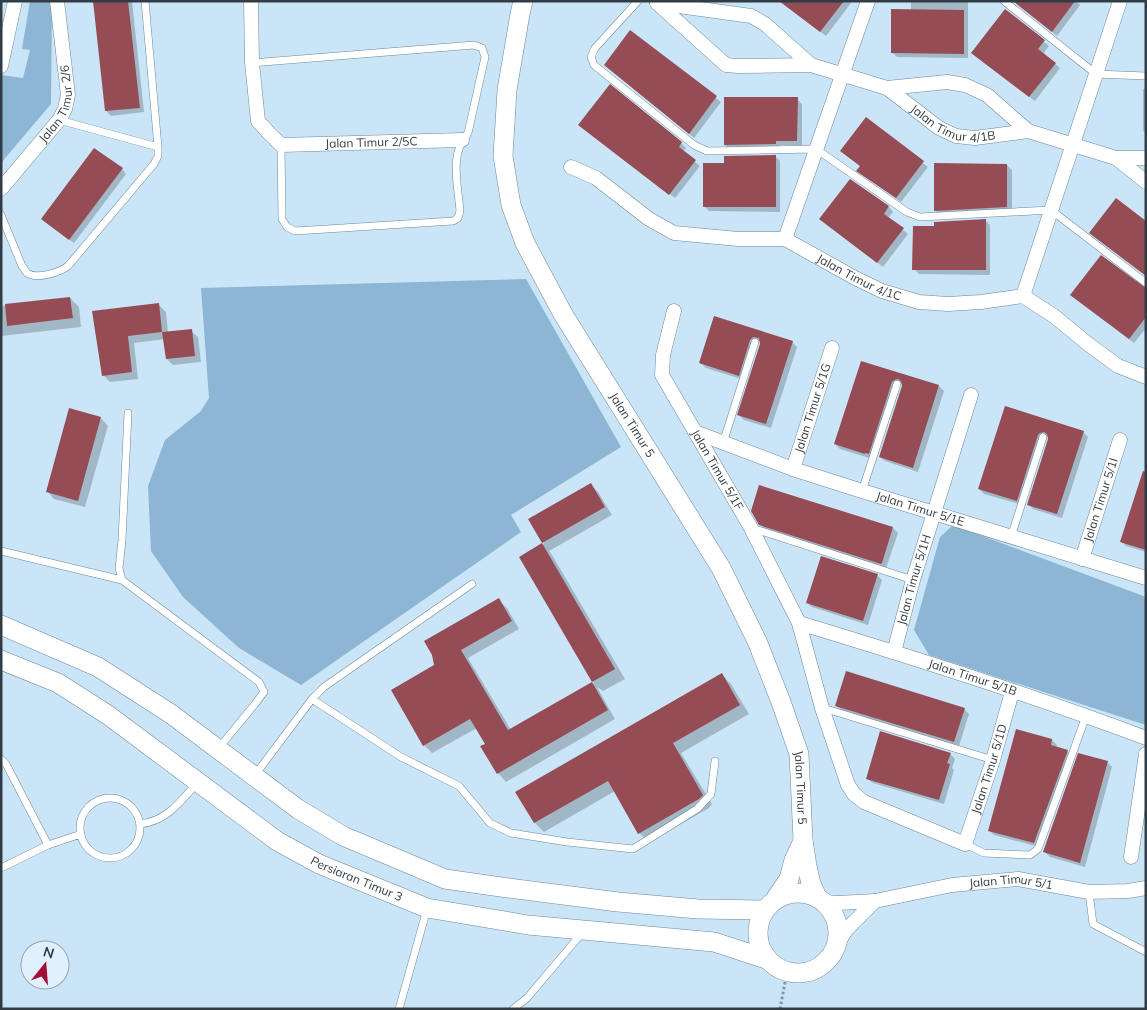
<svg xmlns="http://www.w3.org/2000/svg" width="1147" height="1010" viewBox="0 0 1147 1010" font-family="Mulish,sans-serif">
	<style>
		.green { fill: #8cb6d3 }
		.shadow { fill: #0003 }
		.building { fill: #954c54 }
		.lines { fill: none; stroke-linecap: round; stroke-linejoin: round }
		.lane-casing { stroke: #6f8798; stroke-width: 8 }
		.street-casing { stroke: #6f8798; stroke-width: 15 }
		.secondary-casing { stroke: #6f8798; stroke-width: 20 }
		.path { stroke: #8396a4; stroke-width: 3; stroke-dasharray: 2.5 2.5; stroke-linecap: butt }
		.lane { stroke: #fff; stroke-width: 7 }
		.street { stroke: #fff; stroke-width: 14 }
		.secondary { stroke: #fff; stroke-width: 19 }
		.labels { text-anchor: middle; stroke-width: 5; stroke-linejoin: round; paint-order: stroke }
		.street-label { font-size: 12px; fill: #323c44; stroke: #e0f0fc }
	</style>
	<rect width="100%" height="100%" fill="#cae5f8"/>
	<path class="green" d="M30,1H52L51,104L1,163V75L23,78L30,50L22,49Z
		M526,279L621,447L511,515L521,532L301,685L239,648L183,597L151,551L148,486L165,440L201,411L209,398L201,288Z
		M953,525L1146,597V725L929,655L914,630L940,537Z"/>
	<path class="shadow" d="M94,1H132L144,112L111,116L106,111Z
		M780,1H848L851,3L826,36Z
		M911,1H968V58L897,57L892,52L911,11Z
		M1013,1H1076L1080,5L1057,36Z
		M1006,11L1049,46L1043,54L1060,68L1035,101L978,58Z
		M631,32L721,102L694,138L610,69Z
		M610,86L681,143L686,148L683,152L700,166L675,198L585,130Z
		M1143,89H1146V133L1143,131Z
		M797,99L802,104V145H780V149L730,150L725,145Z
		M866,118L928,167L901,202L863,175L861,167L841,151Z
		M775,156L780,161V212L709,211L704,206L725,164Z
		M1007,165L1012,170V211L940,215L935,210Z
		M122,169L126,174L74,243L47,223Z
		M850,181L889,207L893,212L888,218L908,234L883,267L826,224Z
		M985,220L990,225V275L919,274L914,269Z
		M70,298L79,307L81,327L1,336V306Z
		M1146,299V328L1134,343L1077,300Z
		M159,305L166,312L168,333L191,331L198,337L201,362L173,365L167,359L165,339L134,343L138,379L110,382L103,375L94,312Z
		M715,318L792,342L797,347L771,428L744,420L739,415L761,341H759L755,345L744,380L706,368L701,363Z
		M861,363L939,386L944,391L918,472L885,461L880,457L903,383L899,384L869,458L840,449L835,444Z
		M1005,408L1083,432L1088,437L1062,518L1033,509L1028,504L1049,436L1045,437L1022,505L984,494L979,489Z
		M101,418L108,426L85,507L54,499L47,491Z
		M1146,466V552L1126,546L1122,542Z
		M591,485L598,492L612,515L549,551L552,555L625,679L603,691L597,687L615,719L506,782L498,773L486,744L477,728L432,753L424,745L435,666L498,600L507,608L519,629L468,658L511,730L594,683L520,557L544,544L530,520Z
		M760,486L893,528L898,533L886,568L765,529L760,524Z
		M877,575L882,580L868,625L812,607L807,603Z
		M722,675L731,684L749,714L681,753L712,804L709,808L649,842L639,833L615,791L544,832L535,823L517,793Z
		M836,706L964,709L969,714L959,746L841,710Z
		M1017,731L1052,740L1057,745L1056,748L1067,751L1072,756L1039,847L994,835L989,830Z
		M950,754L955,759L952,768L954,770L944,804L873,783L868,779Z
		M1107,762L1112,767L1085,867L1050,857L1045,852Z"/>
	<path class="building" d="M93,1H128L140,108L105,111Z
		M779,1H844L820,32Z
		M1013,1H1075L1052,32Z
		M891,9L964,10V54L891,53Z
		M1005,9L1045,40L1038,49L1056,63L1029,97L971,53Z
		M630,30L717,96L689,134L604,65Z
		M610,84L682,142L679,147L696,160L669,195L578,125Z
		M724,97H798L797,141H776V144L724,145Z
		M866,117L924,161L896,198L856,171L860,166L840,151Z
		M94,148L123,168L69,240L41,219Z
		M776,155V207H703V163H724V156Z
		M934,163L1007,164V207L934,211Z
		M850,179L889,206L884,214L904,228L877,263L819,219Z
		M1116,198L1146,221V276L1089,233Z
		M986,219V270H912L913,226H934V222Z
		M1101,255L1146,288V317L1129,339L1070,295Z
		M70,297L73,318L7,326L5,304Z
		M159,303L162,332L128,336L132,372L102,376L92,311Z
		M714,316L793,341L766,424L737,415L760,344L759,338L753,337L750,340L739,376L699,363Z
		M192,329L195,356L166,359L162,332Z
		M861,361L939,385L913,468L879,457L902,386L901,381L898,379L894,380L892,382L869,454L865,453V454L834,444Z
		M1005,406L1084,431L1057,514L1027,505L1048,439L1047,434L1044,432L1040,433L1038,435L1017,501L978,489Z
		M69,408L101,417L78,501L46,492Z
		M1143,471L1146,472V550L1120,542Z
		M591,483L605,507L542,543L528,519Z
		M759,485L893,527L882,563L881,564L759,525L751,511Z
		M542,543L615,669L592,682L519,557Z
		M821,556L878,574L863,621L806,603Z
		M499,598L512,621L461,650L508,730L592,682L608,710L497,774L480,746L485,744L470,719L423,746L391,690L434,665L432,655L424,641Z
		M846,671L965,708L954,742L835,706Z
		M722,673L740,705L673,743L703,795L699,799L638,834L608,781L534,823L515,792Z
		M1016,729L1052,739L1051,745L1068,750L1034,843L988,831Z
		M880,731L951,753L947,763L950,764L939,800L866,779Z
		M1078,753L1108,761L1080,863L1043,852Z"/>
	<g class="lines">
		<g class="lane-casing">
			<path id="lane" d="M638,1L595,48L591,57L594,65L694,145L707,151L816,149L907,212L920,217L1051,210L1146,283
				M1004,1L1096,74L1146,76
				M252,63L474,45L482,48L485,57L468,133C449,153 458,186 460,211L458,218L453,221L295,231L287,227L282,219L281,145
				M59,120L158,147
				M1,215L22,266C24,268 25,271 27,273C37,280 60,272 68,266L154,164L158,156V147L145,1
				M128,413L122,540L119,568L122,580L259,682L264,692L255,704L218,749
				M723,443L755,342
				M862,491L897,384
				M752,528L913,580
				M1011,537L1043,437
				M1,551L122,580
				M312,699L324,687L472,584
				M823,708L993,760
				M1,759L6,764L48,845
				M255,775L312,699L401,757L459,786L490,823L511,833L567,842L633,849L697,809L711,794L715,761
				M80 828a30 30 0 1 1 60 0a30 30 0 1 1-60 0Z
				M140,824C167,821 180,802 197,783
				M965,844L984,853L1030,855L1038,849L1086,716
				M1,868L48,845L81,834
				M1089,892L1093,924L1146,952
				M399,1009L427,909
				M513,1009L527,998L582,933"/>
		</g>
		<g class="street-casing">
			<g id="street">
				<path id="s1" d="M251,1L252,63L258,121L267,131L281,145L462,140"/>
				<path id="s2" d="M657,3L726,65L738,66L811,65L887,88L939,128L956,136L975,138L1028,131"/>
				<path d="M657,3L751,16L765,24L811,65"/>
				<path d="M1,66L15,1"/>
				<path d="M887,88L947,82L965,85L987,95L1028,131L1116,158H1146"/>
				<path d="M1116,158L1146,182"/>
				<path id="s3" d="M571,167L596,178L649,219L674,233L738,239H785L855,278L882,291L919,302L948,304L981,302L1023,296L1054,316L1088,344L1118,366L1146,377"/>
				<path id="s4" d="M1,189L59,120L65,109L68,95L57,1"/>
				<path d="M785,239L868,1"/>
				<path d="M1023,296L1120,1"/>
				<path id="s5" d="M674,311L663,355L662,375L751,528L799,623L822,708L848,785L854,794L864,802L965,844L993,760L1012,692"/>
				<path id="s6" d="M695,432L793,469L862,491L1146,578"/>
				<path id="s7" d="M793,469L832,348"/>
				<path id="s8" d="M1082,559L1120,440"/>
				<path id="s9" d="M799,623C915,658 1032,695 1146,738"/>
				<path id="s10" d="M894,652L913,580L971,395"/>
				<path d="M1131,857L1146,754"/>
				<path id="s11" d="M824,902L838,903L875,901L952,885L1018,879L1089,892L1128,891L1146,888"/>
				<path d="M837,945L846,930L875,901"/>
			</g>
		</g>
		<g class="secondary-casing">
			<g id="secondary">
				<path id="s12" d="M523,1L520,14L507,90L503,156L511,205L525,243L563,314L721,568L757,641L781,702L799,754L803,840L807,866L811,884L817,897"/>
				<path d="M1,625L98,667L171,714L298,809L343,836L445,879L508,888L618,902L698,909L764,910"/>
				<path id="s13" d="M1,660L58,683L108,715L277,841L319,864L427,908L528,925L714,942L766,959"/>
				<circle cx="798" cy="933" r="40"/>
				<path d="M776,898L789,879L794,860L803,841"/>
			</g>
		</g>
		<path class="path" d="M780,1009L787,972"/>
		<use href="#lane" class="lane"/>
		<use href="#street" class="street"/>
		<use href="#secondary" class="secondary"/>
	</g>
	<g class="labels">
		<g class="street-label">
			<text dy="4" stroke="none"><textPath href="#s4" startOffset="105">Jalan Timur 2/6</textPath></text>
			<text dy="4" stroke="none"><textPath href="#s2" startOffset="335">Jalan Timur 4/1B</textPath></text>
			<text dy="4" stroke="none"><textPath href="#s1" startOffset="244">Jalan Timur 2/5C</textPath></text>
			<text dy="4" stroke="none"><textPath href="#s3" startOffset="318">Jalan Timur 4/1C</textPath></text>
			<text dy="4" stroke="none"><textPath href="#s7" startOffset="64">Jalan Timur 5/1G</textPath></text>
			<text dy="4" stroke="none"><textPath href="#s12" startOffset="458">Jalan Timur 5</textPath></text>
			<text dy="4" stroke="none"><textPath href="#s5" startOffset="175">Jalan Timur 5/1F</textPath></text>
			<text dy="4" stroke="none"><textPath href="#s8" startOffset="62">Jalan Timur 5/1I</textPath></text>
			<text dy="4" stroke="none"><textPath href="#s6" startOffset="238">Jalan Timur 5/1E</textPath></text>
			<text dy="4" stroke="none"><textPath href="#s10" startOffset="75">Jalan Timur 5/1H</textPath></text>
			<text dy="4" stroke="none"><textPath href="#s9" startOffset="182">Jalan Timur 5/1B</textPath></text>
			<text dy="4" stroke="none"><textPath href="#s5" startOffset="730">Jalan Timur 5/1D</textPath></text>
			<text dy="4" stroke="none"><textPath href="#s12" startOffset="862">Jalan Timur 5</textPath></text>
			<text dy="4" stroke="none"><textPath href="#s13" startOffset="420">Persiaran Timur 3</textPath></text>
			<text dy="4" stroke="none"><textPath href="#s11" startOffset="189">Jalan Timur 5/1</textPath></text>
		</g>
	</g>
	<rect width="1147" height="1010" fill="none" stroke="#323c44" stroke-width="5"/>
	<g transform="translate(45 965) rotate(17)"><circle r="24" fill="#e0f0fc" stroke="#9aa8b2"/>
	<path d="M0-4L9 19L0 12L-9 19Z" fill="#a70d39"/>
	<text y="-8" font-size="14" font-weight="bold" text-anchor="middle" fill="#323c44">N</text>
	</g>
</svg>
